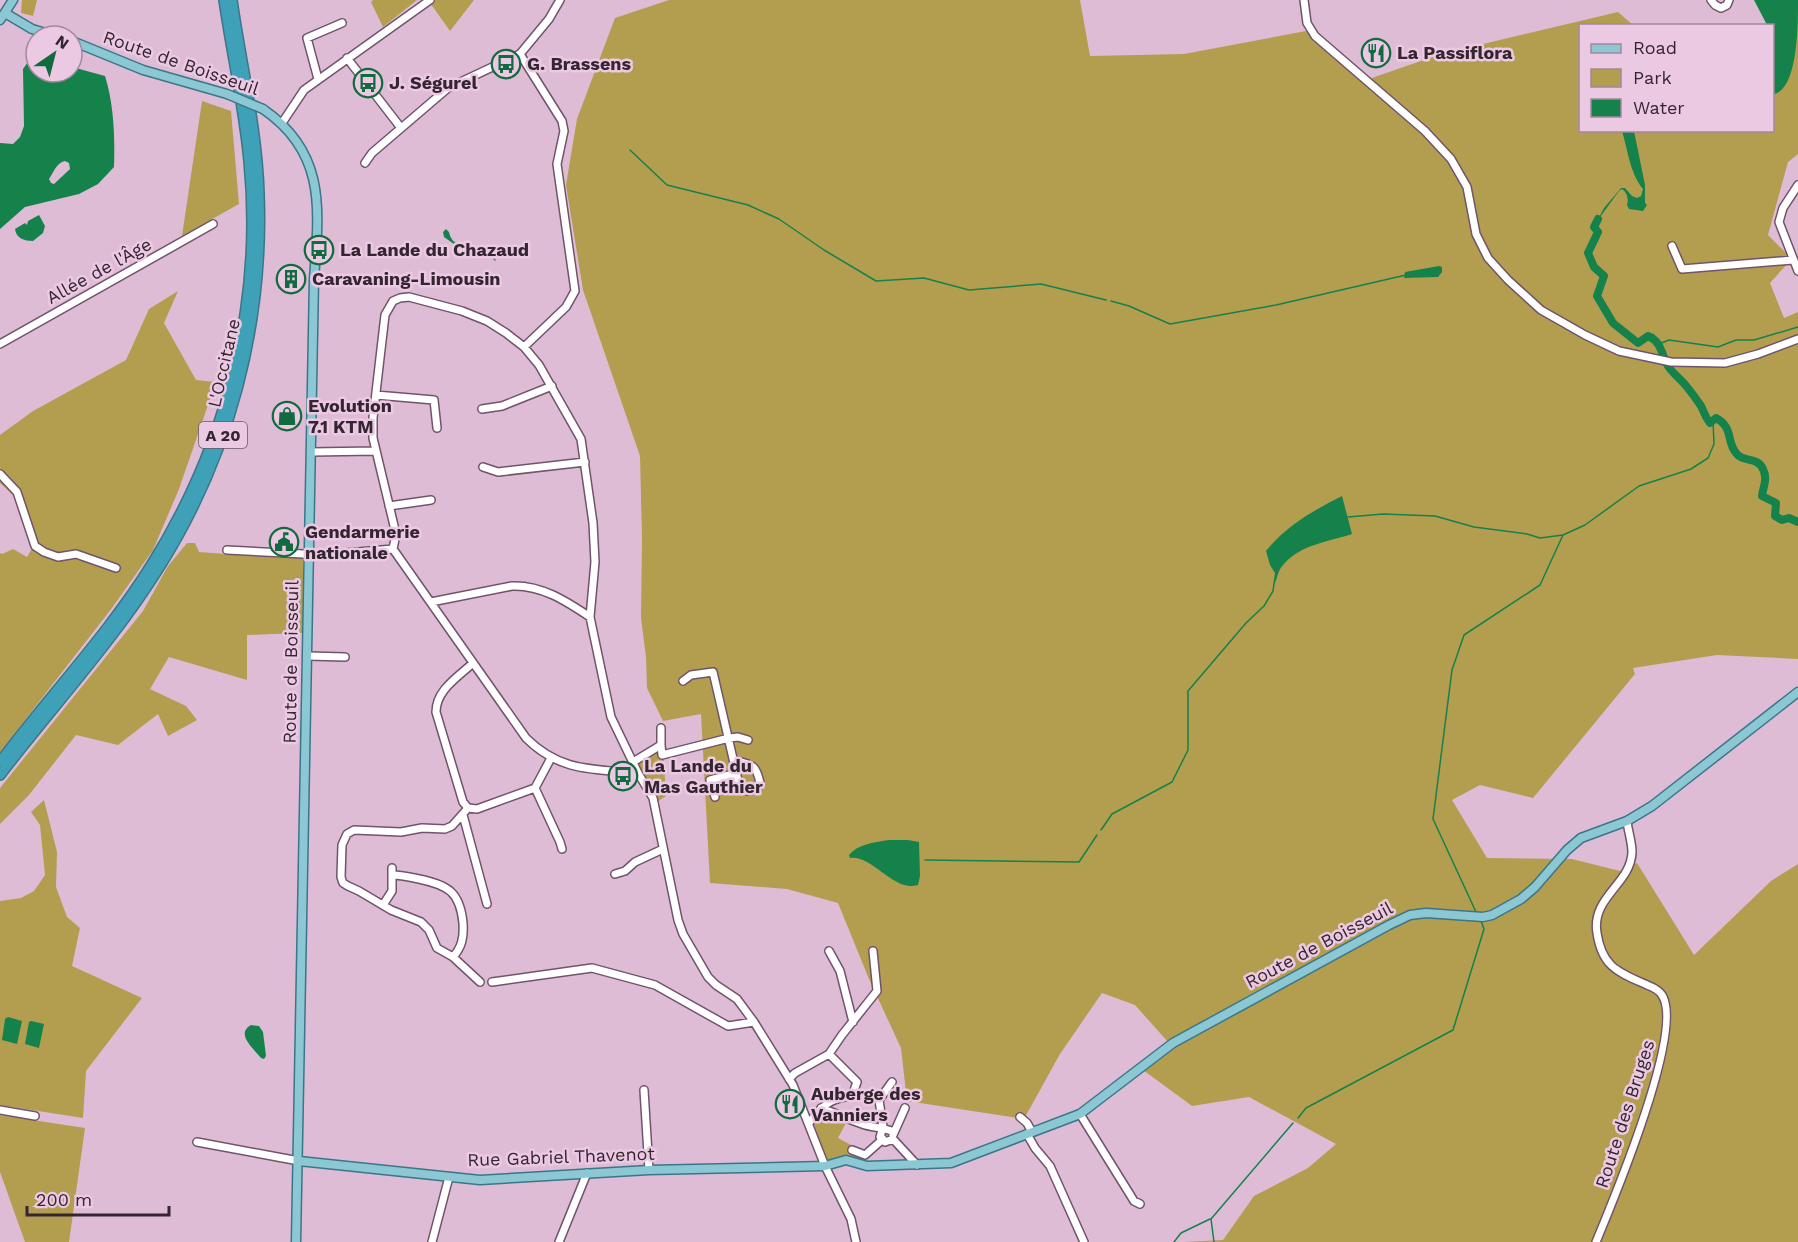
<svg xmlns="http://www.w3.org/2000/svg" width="1798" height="1242" viewBox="0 0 1798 1242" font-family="'Work Sans',sans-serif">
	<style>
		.green { fill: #b39e50 }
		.water { fill: #15814b; fill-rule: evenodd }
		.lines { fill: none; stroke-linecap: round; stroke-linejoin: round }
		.stream { stroke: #15814b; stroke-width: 1.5 }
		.river { stroke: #15814b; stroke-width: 8 }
		.minor-casing { stroke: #71536a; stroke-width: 10 }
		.major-casing { stroke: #3b7688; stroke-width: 11 }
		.highway-casing { stroke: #3b7688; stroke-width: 12 }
		.minor { stroke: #fff; stroke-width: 7 }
		.major { stroke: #8cc7d4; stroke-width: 8 }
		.highway { stroke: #3fa1b7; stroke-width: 9 }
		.major-bridge-casing { stroke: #3b7688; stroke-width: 11; stroke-linecap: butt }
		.major-bridge { stroke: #8cc7d4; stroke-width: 8 }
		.labels { text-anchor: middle; stroke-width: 5; stroke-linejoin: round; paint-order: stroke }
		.shield { fill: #ecc9e3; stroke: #6a5766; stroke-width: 1.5 }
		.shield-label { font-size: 16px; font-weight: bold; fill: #332630 }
		.poi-label { font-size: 18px; font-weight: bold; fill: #332630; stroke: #ecc9e3; text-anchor: start }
		.street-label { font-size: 18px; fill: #332630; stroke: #ecc9e3 }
	</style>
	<rect width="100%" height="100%" fill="#dfbcd6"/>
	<path class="green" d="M22,0H37L33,16L21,13Z
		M373,0H417L383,27L371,2Z
		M428,0H474L450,31Z
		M669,0H1080L1090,56L1184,54L1306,31L1366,80L1441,54L1618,12L1633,25L1580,26V130H1772V26L1798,0V154L1788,162L1768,235L1787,254L1788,263L1770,283L1784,318L1798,312V659L1717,655L1633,668L1635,674L1533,798L1480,785L1452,800L1487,858L1572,859L1620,871L1637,863L1694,955L1771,881L1798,864V1242H1184L1223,1240L1254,1196L1308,1168L1336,1144L1249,1097L1192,1106L1143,1070L1168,1042L1135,1005L1102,993L1060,1054L1024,1119L907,1101L901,1048L869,979L838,903L787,889L710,883L701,714L663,721L647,688L646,657L641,618L642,538L640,456L583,290L566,185L577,119L615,18Z
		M202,101L231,111L239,204L182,236Z
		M178,291L164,323L196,380L216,382L179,489L153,550L112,608L0,752V553L2,554L13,549L27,557L36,542L25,506L0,483V435L33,411L126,360L149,309Z
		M187,543H195L199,552L280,558L289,555L303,559V633L247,635V680L169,657L150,689L186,706L197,720L168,736L158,714L118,745L76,735L29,795L0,824V788L143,611L168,566Z
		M663,747L666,796L657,802L639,764L641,759Z
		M44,800L57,852L56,887L67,917L80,928L72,966L142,998L86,1071L83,1118L0,1105V901L21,898L34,891L45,875L40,825L31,812Z
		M824,1111L848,1119L838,1138L853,1146L851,1151L866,1159L863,1162L828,1161L826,1160L814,1124L821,1112Z
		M0,1115L85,1128L69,1242H25L0,1172Z"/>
	<path class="water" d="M1754,0H1798C1798,25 1798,91 1773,94L1772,26L1767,25Z
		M36,58V72H72V67L105,76C114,105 115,137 114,167L98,184L79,194L25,207L0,229V143L13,144L20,137L24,126L23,69L28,62ZM65,161L69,163L70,169L54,184L51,183L49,179C54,172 56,163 65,161Z
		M1622,131H1634L1645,185V203L1647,205L1643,211L1629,209L1627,205C1629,200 1627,192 1622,189L1619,191L1598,220L1596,226L1602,231C1596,240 1584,255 1595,266C1599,270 1603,271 1606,276L1600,296L1613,320L1637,341L1648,333L1654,334L1666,352L1651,337L1647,336L1638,343L1613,323L1597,296L1603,276C1586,258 1586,255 1598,232L1595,225L1604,208L1621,188H1625L1632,196L1637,198L1641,196L1643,189C1630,173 1628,151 1622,131Z
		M39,215L45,226L43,233L33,241C24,241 16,238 15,229L25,223L27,225L28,221Z
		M446,229L449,232C452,248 466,244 477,249C477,250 484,255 485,256L490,255L496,260L495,261L491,256L484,257L475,251L461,249L444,237L443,232Z
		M1439,266L1442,267V272L1438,277L1404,278L1405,272Z
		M1668,366H1672C1677,377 1682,376 1688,384C1697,395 1703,407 1708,419L1711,420L1717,416C1738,427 1728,439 1736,451C1743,461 1758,455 1764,467C1769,477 1764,484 1764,494L1767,498L1775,499L1778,503L1775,513C1780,520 1785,517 1792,517L1798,522L1789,518L1782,520L1775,516L1776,503L1762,496C1763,487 1768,479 1763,469C1757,456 1743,463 1736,454C1726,441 1734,428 1717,418L1710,423C1705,417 1704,411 1700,405C1691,391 1679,379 1668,366Z
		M1342,496L1352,534C1328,542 1301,544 1283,565C1277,571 1277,582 1273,586L1275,573L1270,565L1266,551C1286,526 1314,510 1342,496Z
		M889,840H908L919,842L920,876L918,885C894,893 873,855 850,858L849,855C858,844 875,842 889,840Z
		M8,1017L22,1021L17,1044L2,1040L5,1019Z
		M31,1021L44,1024L39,1048L25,1044L29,1022Z
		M251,1025L259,1026L263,1032L266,1056L264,1059L261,1058C254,1049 235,1034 251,1025Z"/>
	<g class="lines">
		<path class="stream" d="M630,150L667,185L748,205L779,219L824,250L876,281L924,278L969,290L1041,284L1106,300
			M1111,301L1129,306L1170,324L1276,305L1406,275
			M1659,344L1669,340L1718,347L1736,340H1754L1798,327
			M1348,517L1383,514L1435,516L1474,527L1527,534L1540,538L1563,535
			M1101,830L1112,814L1172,782L1188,750V691L1246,623L1264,606L1273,591L1274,584
			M925,860L1079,862L1097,835
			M1476,912L1433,819L1452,670L1464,635L1540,585L1563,535L1585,525L1639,486L1691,469L1708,458L1714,444L1713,421
			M1298,1118L1306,1108L1453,1030L1484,929L1481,921
			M1174,1242L1181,1233L1210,1219
			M1214,1242L1211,1219L1293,1123"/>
		<path class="river" d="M1598,219L1594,227L1598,232L1588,253L1594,267L1604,276L1597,296L1613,323L1638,343L1648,336C1662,342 1661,354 1668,366C1673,374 1681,379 1687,387C1692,393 1697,400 1701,406C1704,412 1705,417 1710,423L1716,418C1734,428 1726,441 1736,453C1743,463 1757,456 1763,469C1768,479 1763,487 1762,496L1776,503L1775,516L1782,520L1789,518L1798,522"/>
		<g class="minor-casing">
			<path id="minor" d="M1304,0L1307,23L1315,36L1425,131L1451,159L1467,187L1476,234L1488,258L1508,280L1541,310L1585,335L1619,351L1671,362L1725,363L1758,354L1798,339
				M1711,0L1715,5L1721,8L1727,5L1729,0
				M520,54L562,121L564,131L557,164L575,291L566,307L524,347
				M347,58L401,128
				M318,79L307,38L342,23
				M282,123L304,90L430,0
				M365,163L372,153L448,88L520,54L549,19L560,0
				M1798,185L1783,208L1779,222L1798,271
				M1672,246L1682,269L1793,260
				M0,344L213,224
				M376,395L434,400L437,428
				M482,409L502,406L552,386
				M311,452L375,451
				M483,467L498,472L585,462
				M0,474L17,492L35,546L44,552L58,557L76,554L116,568
				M389,506L431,500
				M227,550L323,555L393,549
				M431,602L512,586C542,585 566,601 590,617
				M308,656L345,657
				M473,663C458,677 436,690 436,712L463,802L468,808L477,809L535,788L551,758
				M683,681L691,675L713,672L740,789L747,791L757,789L760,783C756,764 752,765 734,760
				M661,745L662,755L729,738L738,737L748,740
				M633,762L661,745V728
				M638,773C593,769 560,772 526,738L393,549L396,534L373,438V418L385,315L393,301L400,298L409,297L462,311L487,321L506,333L524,347L539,365L581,439L593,523L595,562L590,617L611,717L638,773L653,798L678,920L683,934L708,977L716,985L737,999L754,1022L793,1085L825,1166L851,1219L856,1242
				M535,788L560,842L562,849
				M715,797L710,780L737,773
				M468,808L452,826L445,829L422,828L401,832L354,830L347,834L342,845L341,877L343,883L348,886L359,891L391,910L421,922L429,930L437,948L453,957L480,982
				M463,815L487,904
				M615,874L625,871L635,862L663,849
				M392,875C401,875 410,877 419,879C448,885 460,892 463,923C464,937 462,947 453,957
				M383,905L392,891V868
				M829,951L840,971L853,1022
				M492,982L592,968L655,985L728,1026L754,1022
				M829,1054L857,1082L852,1096
				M789,1079L795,1073L829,1054L842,1035L877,991L873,951
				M644,1090L649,1170
				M879,1100L883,1127L880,1137L885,1142L893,1139
				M879,1100L892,1082
				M821,1108C835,1113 848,1119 862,1124C873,1128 883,1127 894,1132
				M0,1110L35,1116
				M1080,1114L1134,1201L1140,1204
				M1020,1117L1027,1123L1032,1132
				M809,1123C813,1118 817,1112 822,1108C834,1096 865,1091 879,1100
				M1027,1134L1035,1148L1050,1166L1084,1242
				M893,1135L905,1108
				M893,1139L917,1165
				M197,1142L299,1161
				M852,1150L865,1155L883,1139
				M432,1242L449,1177
				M559,1242L587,1173
				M1596,1242C1613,1201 1685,1030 1662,995C1658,989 1652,987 1647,985C1618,972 1602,967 1597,933C1591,897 1631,884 1632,852C1632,842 1628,831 1627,821"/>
		</g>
		<g class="major-casing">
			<path id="major" d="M5,13L32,29L56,36
				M0,20L13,0
				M72,41L143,70L227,94
				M263,109C327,153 319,210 314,279L296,1242
				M299,1161L480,1180L649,1170L825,1166L846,1160L867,1166L951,1163L1080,1114L1173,1043L1389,925L1410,915L1426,913L1483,917L1492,915L1521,899L1535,887L1567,850L1581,838L1627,821L1652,806L1798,692"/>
		</g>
		<g class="highway-casing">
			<path id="highway" d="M0,762C49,696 108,635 152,564C227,444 263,303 249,161C244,107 232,54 224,0
				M0,775C53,706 114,640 160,566C230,454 264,325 259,193C257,128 241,64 232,0"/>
		</g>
		<use href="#minor" class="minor"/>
		<use href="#major" class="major"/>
		<use href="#highway" class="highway"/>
		<g class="major-bridge-casing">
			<path id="major-bridge" d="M227,94L263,109"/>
		</g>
		<use href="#major-bridge" class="major-bridge"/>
	</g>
	<defs>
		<g id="restaurant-ring" transform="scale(1.5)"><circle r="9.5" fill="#ecc9e3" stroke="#126b3e" stroke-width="1.5"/><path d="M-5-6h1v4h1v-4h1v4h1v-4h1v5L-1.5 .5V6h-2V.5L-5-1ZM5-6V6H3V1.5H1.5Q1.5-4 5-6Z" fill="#126b3e"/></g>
		<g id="bus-ring" transform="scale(1.5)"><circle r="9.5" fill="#ecc9e3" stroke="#126b3e" stroke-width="1.5"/><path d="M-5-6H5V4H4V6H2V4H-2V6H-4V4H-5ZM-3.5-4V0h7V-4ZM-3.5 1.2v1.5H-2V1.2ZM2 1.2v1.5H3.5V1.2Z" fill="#126b3e"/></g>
		<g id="building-ring" transform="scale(1.5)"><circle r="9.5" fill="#ecc9e3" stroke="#126b3e" stroke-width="1.5"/><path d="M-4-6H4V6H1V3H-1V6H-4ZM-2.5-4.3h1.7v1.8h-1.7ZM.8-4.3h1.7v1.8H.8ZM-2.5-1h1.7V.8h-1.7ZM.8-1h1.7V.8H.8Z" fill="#126b3e"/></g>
		<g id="shop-ring" transform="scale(1.5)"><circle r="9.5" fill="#ecc9e3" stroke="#126b3e" stroke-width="1.5"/><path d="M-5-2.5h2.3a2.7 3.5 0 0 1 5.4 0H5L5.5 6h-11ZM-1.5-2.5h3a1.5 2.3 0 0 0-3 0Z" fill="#126b3e"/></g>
		<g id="civic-ring" transform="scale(1.5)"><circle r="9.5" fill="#ecc9e3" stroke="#126b3e" stroke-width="1.5"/><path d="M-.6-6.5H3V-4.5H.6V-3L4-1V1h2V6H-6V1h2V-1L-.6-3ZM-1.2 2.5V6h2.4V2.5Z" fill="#126b3e"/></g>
	</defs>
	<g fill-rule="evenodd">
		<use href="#restaurant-ring" x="1376" y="53"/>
		<use href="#bus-ring" x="506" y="64"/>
		<use href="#bus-ring" x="368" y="83"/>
		<use href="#bus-ring" x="319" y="250"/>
		<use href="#building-ring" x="291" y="279"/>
		<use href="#shop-ring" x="287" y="416"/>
		<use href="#civic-ring" x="284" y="542"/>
		<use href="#bus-ring" x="623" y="776"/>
		<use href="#restaurant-ring" x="790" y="1104"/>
	</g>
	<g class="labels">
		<rect class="shield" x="199" y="422" width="48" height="26" rx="4.5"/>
		<g class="shield-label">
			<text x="223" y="441">A 20</text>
		</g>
		<g class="poi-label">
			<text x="1397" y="59">La Passiflora</text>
			<text x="527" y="70">G. Brassens</text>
			<text x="389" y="89">J. Ségurel</text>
			<text x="340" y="256">La Lande du Chazaud</text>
			<text x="312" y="285">Caravaning-Limousin</text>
			<text x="308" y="412">Evolution<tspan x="308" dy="21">7.1 KTM</tspan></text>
			<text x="305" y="538">Gendarmerie<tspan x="305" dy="21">nationale</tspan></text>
			<text x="644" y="772">La Lande du<tspan x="644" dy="21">Mas Gauthier</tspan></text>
			<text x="811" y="1100">Auberge des<tspan x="811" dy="21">Vanniers</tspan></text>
		</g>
		<g class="street-label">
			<text transform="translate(181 63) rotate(19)" y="6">Route de Boisseuil</text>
			<text transform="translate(99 271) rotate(-29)" y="6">Allée de l'Âge</text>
			<text transform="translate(224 363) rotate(-77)" y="6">L'Occitane</text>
			<text transform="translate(291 662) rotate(-89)" y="6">Route de Boisseuil</text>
			<text transform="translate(1319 945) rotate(-28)" y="6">Route de Boisseuil</text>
			<text transform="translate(1625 1114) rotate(-72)" y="6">Route des Bruges</text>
			<text transform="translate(561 1157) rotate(-2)" y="6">Rue Gabriel Thavenot</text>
		</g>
	</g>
	<rect x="1579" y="24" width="195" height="108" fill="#ecc9e3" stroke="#a2889b" stroke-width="1.5"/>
	<rect x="1591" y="44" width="30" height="9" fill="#8cc7d4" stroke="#a2889b" stroke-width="1.5"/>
	<text x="1633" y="54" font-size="18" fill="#332630">Road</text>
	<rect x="1591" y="69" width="30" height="18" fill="#b39e50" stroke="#a2889b" stroke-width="1.5"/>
	<text x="1633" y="84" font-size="18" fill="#332630">Park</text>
	<rect x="1591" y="99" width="30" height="18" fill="#15814b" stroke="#a2889b" stroke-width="1.5"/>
	<text x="1633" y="114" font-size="18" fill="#332630">Water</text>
	<g transform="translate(54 54) rotate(35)"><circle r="28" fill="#ecc9e3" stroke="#a2889b" stroke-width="1.5"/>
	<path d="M0-4.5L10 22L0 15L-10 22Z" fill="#126b3e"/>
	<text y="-9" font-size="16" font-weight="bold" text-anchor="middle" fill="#332630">N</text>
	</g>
	<path d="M27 1206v9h142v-9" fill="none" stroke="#332630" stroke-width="3"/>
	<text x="36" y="1206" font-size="18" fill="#332630" stroke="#ecc9e3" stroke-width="4.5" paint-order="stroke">200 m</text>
</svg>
